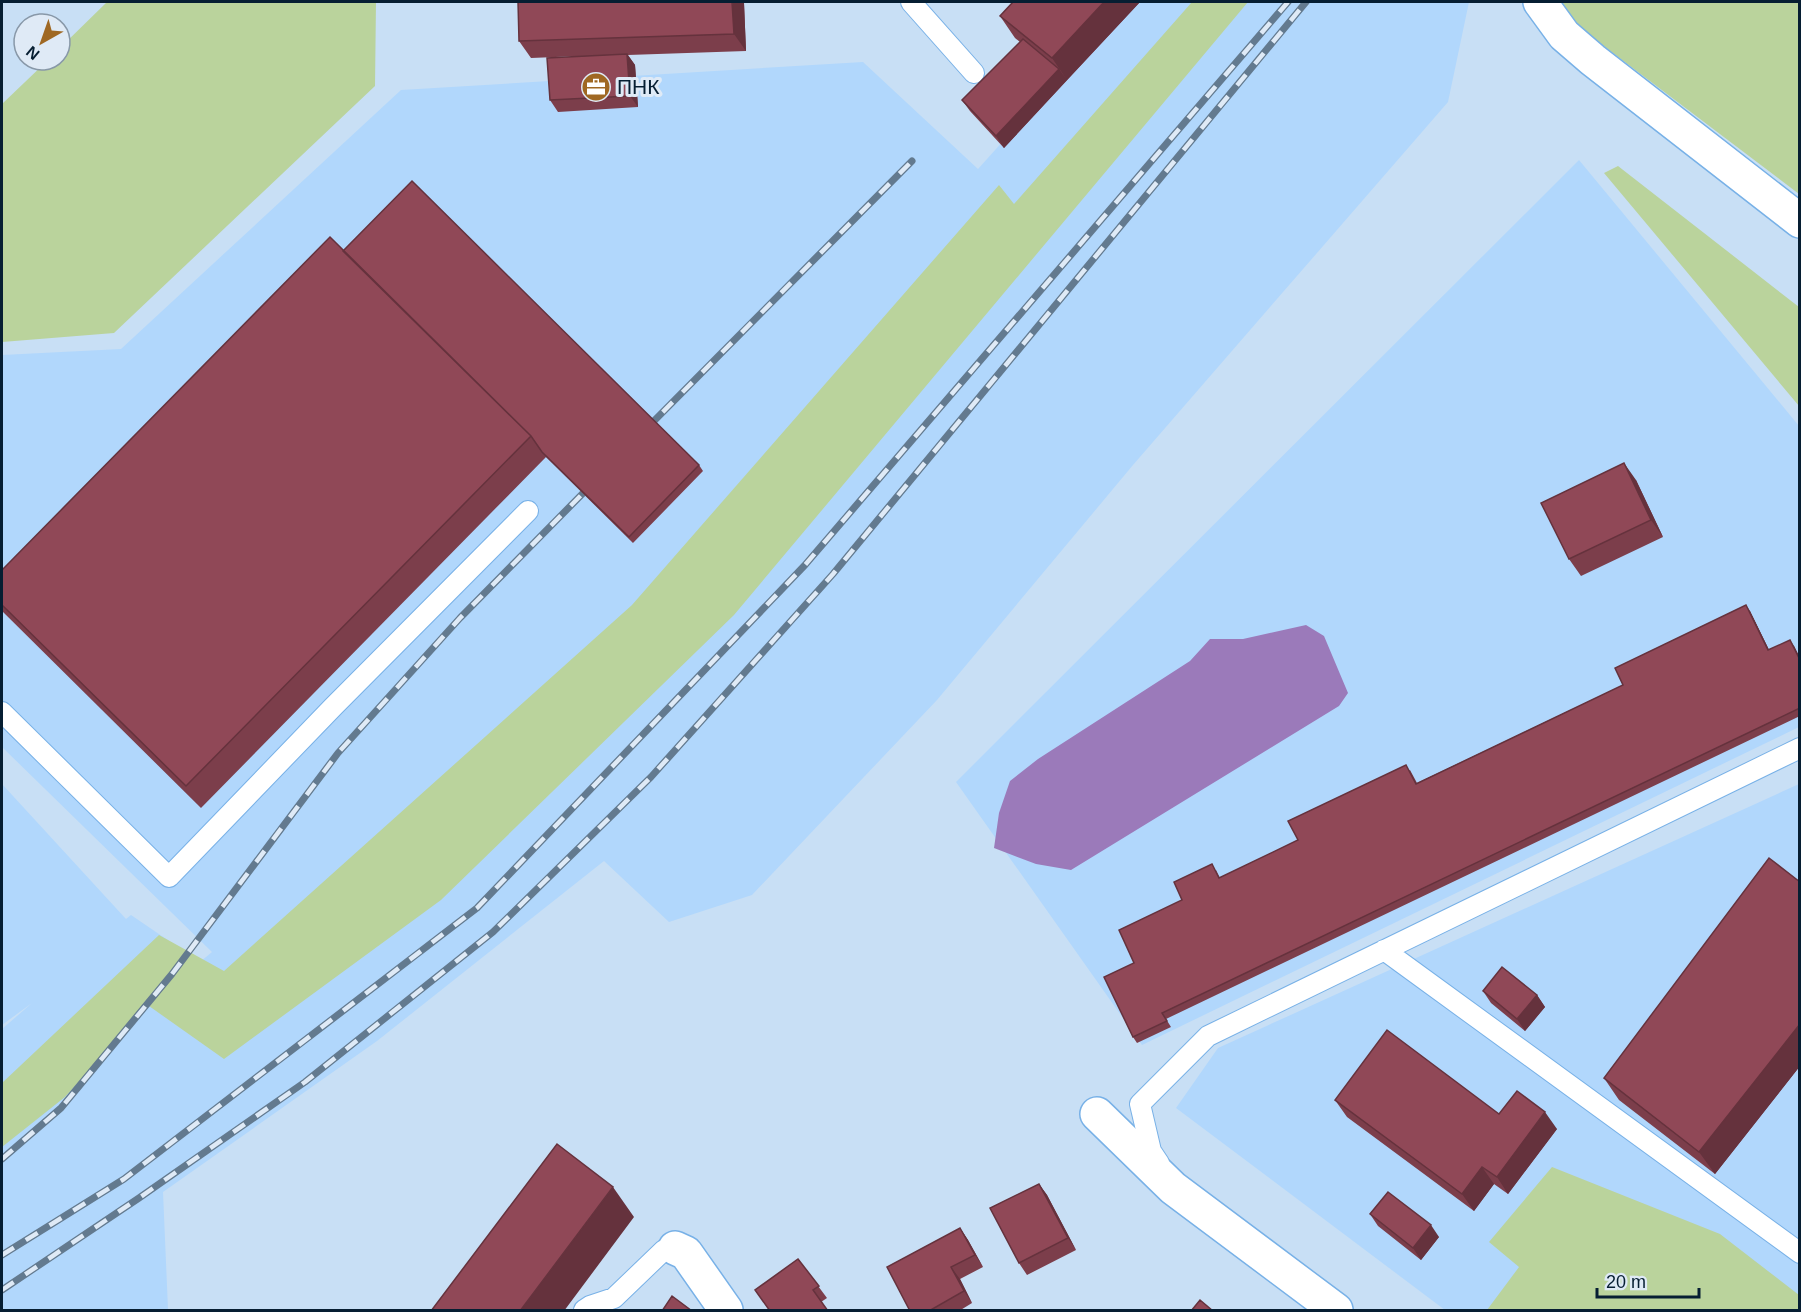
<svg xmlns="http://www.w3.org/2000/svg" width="1801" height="1312" viewBox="0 0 1801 1312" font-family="Helvetica,sans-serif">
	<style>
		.built { fill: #b1d7fc }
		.green { fill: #bad39c }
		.water { fill: #9b7aba }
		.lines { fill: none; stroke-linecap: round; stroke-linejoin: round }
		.service-casing { stroke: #78b1e7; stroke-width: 22 }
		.minor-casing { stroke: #78b1e7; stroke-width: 36 }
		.tertiary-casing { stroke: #78b1e7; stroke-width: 36 }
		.service { stroke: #fff; stroke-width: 20 }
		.minor { stroke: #fff; stroke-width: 33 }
		.tertiary { stroke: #fff; stroke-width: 33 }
		.rail-casing { stroke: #637a8f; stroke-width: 7 }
		.rail { stroke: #dfeaf6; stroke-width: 4.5; stroke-dasharray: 14; stroke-linecap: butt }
		.wall { fill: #7c3e4b }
		.shaded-wall { fill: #65323d }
		.building { fill: #904857; stroke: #65323d; stroke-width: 1.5 }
		.labels { text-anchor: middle; stroke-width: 6; stroke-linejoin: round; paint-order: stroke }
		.poi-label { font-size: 21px; fill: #061e32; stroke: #dfeaf6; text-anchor: start }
	</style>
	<rect width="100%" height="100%" fill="#c8dff5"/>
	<path class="built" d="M1128,2H1469L1448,102L1133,465L937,700L752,895L669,922L604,861L377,1041L163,1192L168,1309L165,1310H2V1029L32,1003L2,1025V784L126,919L131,915L200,962L212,952L2,747V355L121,349L401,90L863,62L978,169Z
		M1579,160L1799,426V727L1142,1045L956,782Z
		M1799,784V1310H1445L1176,1108L1218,1048Z"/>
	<path class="green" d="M107,2H376L375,86L114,333L2,342V104L48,60H60V48Z
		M1192,2H1248L734,615L441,900L224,1059L149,1006L65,1097L2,1147V1083L159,935L224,971L632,605L999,185L1014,204Z
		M1558,2H1799V194L1564,16Z
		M1618,166L1799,307V406L1604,173Z
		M1552,1167L1720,1234L1799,1295V1310H1487L1519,1267L1489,1242Z"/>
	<path class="water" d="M1306,625L1324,636L1348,693L1339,706L1071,870L1036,864L994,848L999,813L1010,781L1038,759L1190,661L1210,639H1243Z"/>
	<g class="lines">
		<g class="service-casing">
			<path id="service" d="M911,2L974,73
				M2,712L169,877L333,707L528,511
				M1384,950L1800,1253
				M1159,1163L1151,1151L1140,1104L1208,1036L1800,748
				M584,1310L590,1306L614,1298L664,1250L675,1248"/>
		</g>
		<g class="minor-casing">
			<path id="minor" d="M1097,1114L1173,1188L1336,1310
				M675,1248L686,1253L726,1310"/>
		</g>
		<g class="tertiary-casing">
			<path id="tertiary" d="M1540,2L1564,35L1593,60L1800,221"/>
		</g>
		<use href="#service" class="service"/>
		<use href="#minor" class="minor"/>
		<use href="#tertiary" class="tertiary"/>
		<g class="rail-casing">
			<path id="rail" d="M643,432L912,161
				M2,1159L61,1108L172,974L338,753L460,618L595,481
				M2,1255L124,1179L477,908L805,565L1288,2
				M2,1290L139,1198L305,1082L493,932L651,777L833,574L1306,2"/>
		</g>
		<use href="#rail" class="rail"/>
	</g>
	<path class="wall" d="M1013,2H1140L1004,148L970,111L962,100L1020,42L1015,38L1000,16Z
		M744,3L746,51L628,55L635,65L638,107L558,112L550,100L580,56L531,58L519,41Z
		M343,251L699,465L703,471L633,543L546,457L201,808L2,611V570Z
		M1636,480L1663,537L1581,576L1569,559Z
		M1750,611L1769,650L1794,646L1800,658V716L1166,1019L1171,1027L1137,1043L1133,1037L1134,963L1182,900L1216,870L1220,878L1298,840L1410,770L1417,783L1623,685Z
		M1800,882V1066L1715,1174L1619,1100L1604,1078Z
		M1483,991L1537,995L1545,1007L1525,1031L1491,1003Z
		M1335,1100L1499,1114L1557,1129L1508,1194L1494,1184L1474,1211L1347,1117Z
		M1039,1184L1047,1195L1076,1250L1027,1275L1019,1263Z
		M1370,1214L1439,1237L1421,1260L1378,1226Z
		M960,1228L968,1240L983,1267L960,1279L972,1303L959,1311H910Z
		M798,1259L827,1298L821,1302L828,1311H770L755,1290Z"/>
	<path class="shaded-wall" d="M732,2H742L744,3L746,51L734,34Z
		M1104,2H1140L1067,80L1052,58Z
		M627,54L635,65L638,107L630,96Z
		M1059,69L1067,80L1004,148L996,136Z
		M1624,463L1636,480L1663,537L1651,520Z
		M1746,605L1750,611L1772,656L1768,650Z
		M1790,640L1794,646L1800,658V660Z
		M1537,995L1545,1007L1525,1031L1517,1019Z
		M1800,1024V1066L1715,1174L1699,1152Z
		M1545,1112L1557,1129L1508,1194L1497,1177Z
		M1482,1167L1494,1184L1474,1211L1462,1194Z
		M1039,1184L1047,1195L1076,1250L1068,1238Z
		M613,1187L634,1217L564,1311H520Z
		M1431,1225L1439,1237L1421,1260L1413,1248Z
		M960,1228L968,1240L983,1267L975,1255Z
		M951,1267L960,1279L972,1303L964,1291Z"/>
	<path class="building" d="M518,2H732L734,34L519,41Z
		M1013,2H1104L1052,58L1000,16Z
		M1023,39L1059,69L996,136L962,100Z
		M627,54L630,96L550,100L547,58Z
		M412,181L699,465L629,537L542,452L531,436L343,251Z
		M330,237L531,436L186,786L2,605V570Z
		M1624,463L1651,520L1569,559L1541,503Z
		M1746,605L1768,650L1790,640L1800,660V708L1162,1013L1167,1021L1133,1037L1104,977L1134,963L1119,930L1182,900L1174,882L1212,864L1219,878L1298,840L1288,821L1406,765L1416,784L1623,685L1615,668Z
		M1769,858L1800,882V1024L1699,1152L1604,1078Z
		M1502,967L1537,995L1517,1019L1483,991Z
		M1387,1030L1499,1114L1517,1091L1545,1112L1497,1177L1482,1167L1462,1194L1335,1100Z
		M557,1144L613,1187L520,1311H431Z
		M1039,1184L1068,1238L1019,1263L990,1208Z
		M1388,1192L1431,1225L1413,1248L1370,1214Z
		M960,1228L975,1255L951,1267L964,1291L929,1311H910L887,1267Z
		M798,1259L819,1286L813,1290L828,1311H770L755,1290Z
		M672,1296L692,1311H662Z
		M1200,1300L1213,1311H1191Z"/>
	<defs>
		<g id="office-disc" transform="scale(1.5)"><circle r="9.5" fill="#9f6823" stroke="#dfeaf6"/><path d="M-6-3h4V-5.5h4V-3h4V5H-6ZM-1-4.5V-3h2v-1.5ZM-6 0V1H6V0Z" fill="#fff"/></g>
	</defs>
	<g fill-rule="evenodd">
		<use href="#office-disc" x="596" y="87"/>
	</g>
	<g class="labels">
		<g class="poi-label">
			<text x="617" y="94">ПНК</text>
		</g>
	</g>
	<rect width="1801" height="1312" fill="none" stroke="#061e32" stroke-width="6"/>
	<g transform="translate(42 42) rotate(220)"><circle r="28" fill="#dfeaf6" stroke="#8898a8" stroke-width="1.5"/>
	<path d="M0-4.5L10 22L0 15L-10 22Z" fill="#9f6823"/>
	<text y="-9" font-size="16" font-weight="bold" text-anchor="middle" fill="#061e32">N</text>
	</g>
	<path d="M1597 1288v9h102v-9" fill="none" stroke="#061e32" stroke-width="3"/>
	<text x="1606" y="1288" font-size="18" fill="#061e32" stroke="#dfeaf6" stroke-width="4.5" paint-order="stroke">20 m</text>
</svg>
